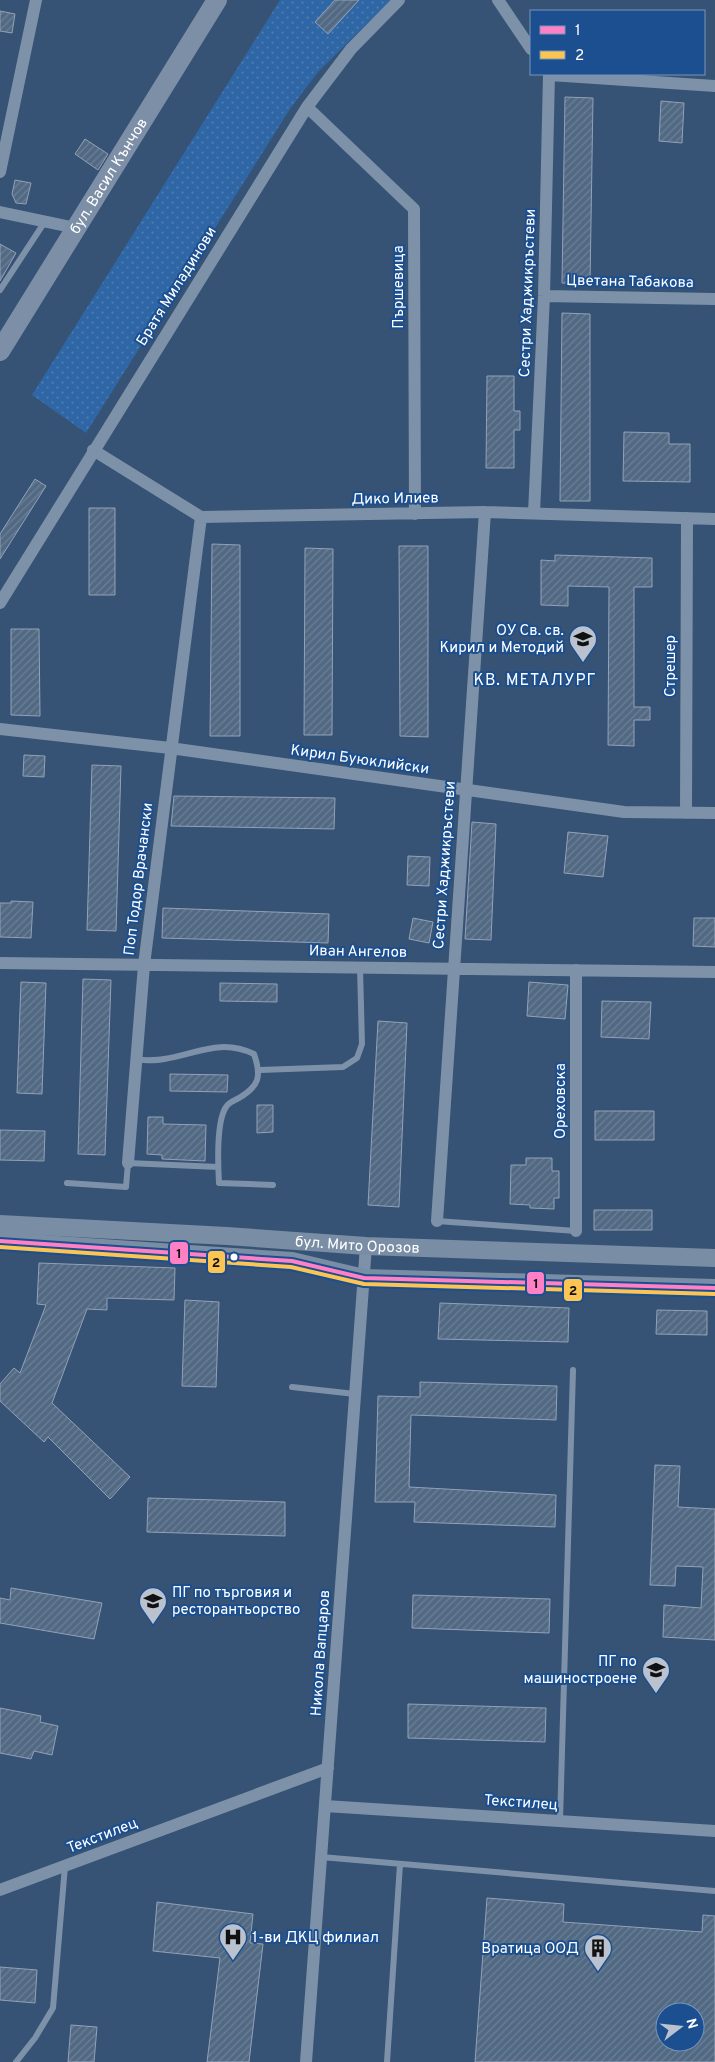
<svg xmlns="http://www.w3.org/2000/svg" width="715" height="2062" viewBox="0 0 715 2062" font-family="Overpass,sans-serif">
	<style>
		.grass { fill: url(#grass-dots) }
		.building { fill: url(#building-hatch); stroke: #92a2b6; fill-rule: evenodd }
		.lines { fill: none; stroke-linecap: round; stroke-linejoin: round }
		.lane { stroke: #7d92a8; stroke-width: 6 }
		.street { stroke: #7d92a8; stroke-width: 12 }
		.secondary { stroke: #798da4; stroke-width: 18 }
		.primary { stroke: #7d8ea7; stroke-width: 20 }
		.bus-1-casing { stroke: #1b4f8f; stroke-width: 8 }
		.bus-2-casing { stroke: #1b4f8f; stroke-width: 8 }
		.bus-1 { stroke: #ff80c5; stroke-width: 4 }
		.bus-2 { stroke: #fcc553; stroke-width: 4 }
		.bus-dot { fill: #fff; stroke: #1b4f8f; stroke-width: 2 }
		.labels { text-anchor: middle; stroke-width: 4; stroke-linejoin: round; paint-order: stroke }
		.street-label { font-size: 15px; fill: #fff; stroke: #1b4f8f }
		.poi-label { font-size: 15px; fill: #fff; stroke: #1b4f8f; text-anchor: end }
		.neighbourhood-label { font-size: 16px; letter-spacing: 1px; fill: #fff; stroke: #1b4f8f }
		.line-badge { stroke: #1b4f8f; stroke-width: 2 }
		.pale-badge-label { font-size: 14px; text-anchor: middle; font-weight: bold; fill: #111 }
	</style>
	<defs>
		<pattern id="grass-dots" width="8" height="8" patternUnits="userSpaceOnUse" patternTransform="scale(1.25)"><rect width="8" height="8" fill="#2f66a5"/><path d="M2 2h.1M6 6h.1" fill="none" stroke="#4e7db2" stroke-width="1.8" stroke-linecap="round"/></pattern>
		<pattern id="building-hatch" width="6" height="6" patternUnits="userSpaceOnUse" patternTransform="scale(1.25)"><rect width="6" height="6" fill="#526984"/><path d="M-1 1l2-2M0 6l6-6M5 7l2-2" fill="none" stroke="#6c8096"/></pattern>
	</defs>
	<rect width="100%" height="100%" fill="#365274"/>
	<path class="grass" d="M280,0H391L318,72L290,109L86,433L32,395Z"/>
	<path class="building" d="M335,0H359L328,34L315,22Z
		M0,11L15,14L12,33L0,31Z
		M565,97L593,98L590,284L562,283Z
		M661,101L684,103L682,143L659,141Z
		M85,139L108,154L98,170L75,154Z
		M15,180L31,183L26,204L16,203L12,194Z
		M0,244L16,253L0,281Z
		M562,313L590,314V501H560Z
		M487,376H514V411H520V430H514V468H486Z
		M624,432L669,433V444H690V482L623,481Z
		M35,479L46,486L0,559V534Z
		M89,508H115V595H89Z
		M212,544L240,545V736H210Z
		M399,546H428V737L400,736Z
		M305,548L333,549L332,735H304Z
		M555,555L652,558V587H634V707H650V720H634V746L608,745L609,587L568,586V606L541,605V560L555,561Z
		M11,629H39L40,716L11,715Z
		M24,755L45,756L44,777L23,776Z
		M92,765L121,766L116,931L87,930Z
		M174,796L335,798L334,829L171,826Z
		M472,822L496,824L491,940L465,939Z
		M568,832L608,836L603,877L564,873Z
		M408,856L430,857L429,886L407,885Z
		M11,901L33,902L31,938L0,937V903H11Z
		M163,908L329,914L328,943L162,938Z
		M413,918L433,922L429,943L409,939Z
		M694,918H715V947L693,946Z
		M83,979L111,980L105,1155L78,1154Z
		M21,982L46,983L42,1094L17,1093Z
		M529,982L568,985L565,1019L527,1016Z
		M220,983L277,984V1002L220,1001Z
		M602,1001L651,1002L649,1039L601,1037Z
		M378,1021L407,1023L399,1207L368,1205Z
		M170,1074L228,1075L227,1092L170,1091Z
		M257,1105H273V1132L257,1133Z
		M595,1111H654V1140H595Z
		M148,1117H163V1124L206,1125L205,1161L162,1159V1155L147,1154Z
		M0,1130L45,1131L44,1161L0,1160Z
		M526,1158H552V1171H559V1198H554V1209L530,1208V1205L510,1204L511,1165H526Z
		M594,1210H652V1230H594Z
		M39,1263L175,1268L174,1300L107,1298V1310L87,1309L52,1403L130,1477L110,1499L48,1437L44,1442L0,1401V1384L14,1368L20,1373L46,1305L37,1304Z
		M185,1300L219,1302L216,1387L182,1386Z
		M440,1303L569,1308L568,1342L438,1339Z
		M657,1310L707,1311V1335L656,1334Z
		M420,1382L557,1386L556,1420L411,1415L409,1487L556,1495L555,1527L414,1522L415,1502H375L378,1396L420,1397Z
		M655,1465L680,1466L678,1507L715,1509V1640L663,1637L664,1605L701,1608L703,1567L676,1566L675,1586L650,1585Z
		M148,1498L285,1502V1536L147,1532Z
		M11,1588L102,1603L94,1639L0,1623V1598L10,1600Z
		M413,1595L550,1599L549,1633L412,1628Z
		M408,1704L546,1708L545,1742L408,1738Z
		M0,1708L41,1716L40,1722L58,1726L52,1755L34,1751L31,1759L0,1753Z
		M487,1898L564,1904L563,1922L702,1932L703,1915L715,1916V2062H475ZM665,2012H695V2042H665Z
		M157,1902L253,1914L250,1943L263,1944L249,2062H207L220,1958L153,1951Z
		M0,1967L37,1970L35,2003L0,2000Z
		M71,2025L97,2027L94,2062H68Z"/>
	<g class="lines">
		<path class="lane" d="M0,290L44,223
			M136,1060C145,1060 155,1061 164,1059C197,1054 220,1038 254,1054C262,1077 259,1086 239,1098C235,1100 228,1103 226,1107C216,1122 218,1165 219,1183L273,1185
			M260,1070L343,1067L357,1058L362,1044L360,968
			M67,1183L126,1187L128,1163L218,1167
			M437,1221L576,1231
			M292,1387L355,1394
			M560,1821L573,1370
			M321,1857L715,1891
			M16,2062L35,2038L53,2008L65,1866
			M387,2062L400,1864"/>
		<path class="street" d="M498,0L531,49
			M550,75L715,86
			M307,107L414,209L415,514
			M0,172L36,0
			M0,212L76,228
			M544,296L715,299
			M93,450L201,517L485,512L715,519
			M534,513L544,296L549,74
			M0,603L307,107L351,49L399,0
			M0,729L170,748L624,812L715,813
			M686,813L687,518
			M0,963L715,972
			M576,970V1231
			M128,1163L144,965L201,517
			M437,1221L485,512
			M325,1806L715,1831
			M0,1890L328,1768
			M306,2062L366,1246"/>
		<g class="secondary">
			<path id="s1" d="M0,1224L227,1236L366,1246L715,1258"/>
			<path d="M0,1241L292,1261L364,1278L715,1288"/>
		</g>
		<path class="primary" id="s2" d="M0,351L217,0"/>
		<g class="bus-1-casing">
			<path id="bus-1" d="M0,1241L292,1261L364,1278L715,1288"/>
		</g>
		<g class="bus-2-casing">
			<path id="bus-2" d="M0,1247L291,1267L364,1284L715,1294"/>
		</g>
		<use href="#bus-1" class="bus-1"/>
		<use href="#bus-2" class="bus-2"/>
	</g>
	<defs>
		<g id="school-pin" transform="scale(1.4375)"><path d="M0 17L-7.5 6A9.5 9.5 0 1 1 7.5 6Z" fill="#b9c2ce" stroke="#1b4f8f"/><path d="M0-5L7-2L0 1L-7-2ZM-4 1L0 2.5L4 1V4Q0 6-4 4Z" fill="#111"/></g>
		<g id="hospital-pin" transform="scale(1.4375)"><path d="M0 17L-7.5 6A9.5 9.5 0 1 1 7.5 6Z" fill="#b9c2ce" stroke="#1b4f8f"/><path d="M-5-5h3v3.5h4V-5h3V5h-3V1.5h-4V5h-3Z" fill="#111"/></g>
		<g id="building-pin" transform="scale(1.4375)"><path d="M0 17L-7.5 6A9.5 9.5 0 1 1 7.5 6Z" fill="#b9c2ce" stroke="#1b4f8f"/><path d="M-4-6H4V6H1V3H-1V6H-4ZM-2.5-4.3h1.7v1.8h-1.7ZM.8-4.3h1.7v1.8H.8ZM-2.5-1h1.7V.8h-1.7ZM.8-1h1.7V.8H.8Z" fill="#111"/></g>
	</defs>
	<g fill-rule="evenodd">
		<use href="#school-pin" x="583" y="639"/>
		<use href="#school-pin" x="153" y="1601"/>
		<use href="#school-pin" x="656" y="1670"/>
		<use href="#hospital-pin" x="233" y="1937"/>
		<use href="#building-pin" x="598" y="1948"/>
	</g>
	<circle class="bus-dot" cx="234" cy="1257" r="4.5"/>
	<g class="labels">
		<g class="street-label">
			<text dy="5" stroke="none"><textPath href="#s2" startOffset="206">бул. Васил Кънчов</textPath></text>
			<text transform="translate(630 281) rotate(1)" y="5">Цветана Табакова</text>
			<text transform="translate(176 286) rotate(-58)" y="5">Братя Миладинови</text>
			<text transform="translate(398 287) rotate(-90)" y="5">Пършевица</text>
			<text transform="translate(527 293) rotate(-88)" y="5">Сестри Хаджикръстеви</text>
			<text transform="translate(395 498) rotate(-1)" y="5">Дико Илиев</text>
			<text transform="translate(670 666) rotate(-90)" y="5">Стрешер</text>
			<text transform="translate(360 759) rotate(8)" y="5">Кирил Буюклийски</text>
			<text transform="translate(444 865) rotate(-86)" y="5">Сестри Хаджикръстеви</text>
			<text transform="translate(138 879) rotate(-83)" y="5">Поп Тодор Врачански</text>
			<text transform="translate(358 951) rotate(1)" y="5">Иван Ангелов</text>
			<text transform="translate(560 1101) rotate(-90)" y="5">Ореховска</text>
			<text dy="5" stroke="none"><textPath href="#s1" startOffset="358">бул. Мито Орозов</textPath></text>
			<text transform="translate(320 1653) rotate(-86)" y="5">Никола Вапцаров</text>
			<text transform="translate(521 1802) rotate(4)" y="5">Текстилец</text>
			<text transform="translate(102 1835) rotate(-21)" y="5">Текстилец</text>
		</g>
		<g class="poi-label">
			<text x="564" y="635">ОУ Св. св.<tspan x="564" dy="17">Кирил и Методий</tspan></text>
			<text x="172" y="1597" text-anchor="start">ПГ по търговия и<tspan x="172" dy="17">ресторантьорство</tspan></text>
			<text x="637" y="1666">ПГ по<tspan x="637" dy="17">машиностроене</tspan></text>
			<text x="252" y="1942" text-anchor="start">1-ви ДКЦ филиал</text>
			<text x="579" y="1953">Вратица ООД</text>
		</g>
		<g class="neighbourhood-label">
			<text x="535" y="685">КВ. МЕТАЛУРГ</text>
		</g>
	</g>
	<g class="line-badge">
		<rect x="169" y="1241" width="20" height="24" rx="5" fill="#ff80c5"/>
		<rect x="207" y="1250" width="19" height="24" rx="5" fill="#fcc553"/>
		<rect x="526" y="1271" width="19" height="24" rx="5" fill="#ff80c5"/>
		<rect x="563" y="1278" width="20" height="24" rx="5" fill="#fcc553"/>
	</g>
	<g class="pale-badge-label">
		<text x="179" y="1258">1</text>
		<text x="216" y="1267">2</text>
		<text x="536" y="1288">1</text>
		<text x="573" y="1295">2</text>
	</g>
	<rect x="530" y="10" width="175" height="65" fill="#1b4f8f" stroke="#7695bc"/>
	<rect x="540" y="26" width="25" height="8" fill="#ff80c5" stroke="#7695bc"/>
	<text x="575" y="35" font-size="15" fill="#ffffff">1</text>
	<rect x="540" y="51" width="25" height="8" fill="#fcc553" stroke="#7695bc"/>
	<text x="575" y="60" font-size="15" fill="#ffffff">2</text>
	<g transform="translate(680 2027) rotate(74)"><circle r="24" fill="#1b4f8f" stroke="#7695bc"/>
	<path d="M0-4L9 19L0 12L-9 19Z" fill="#b9c2ce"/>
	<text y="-8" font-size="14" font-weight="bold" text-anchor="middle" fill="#ffffff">N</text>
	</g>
</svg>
